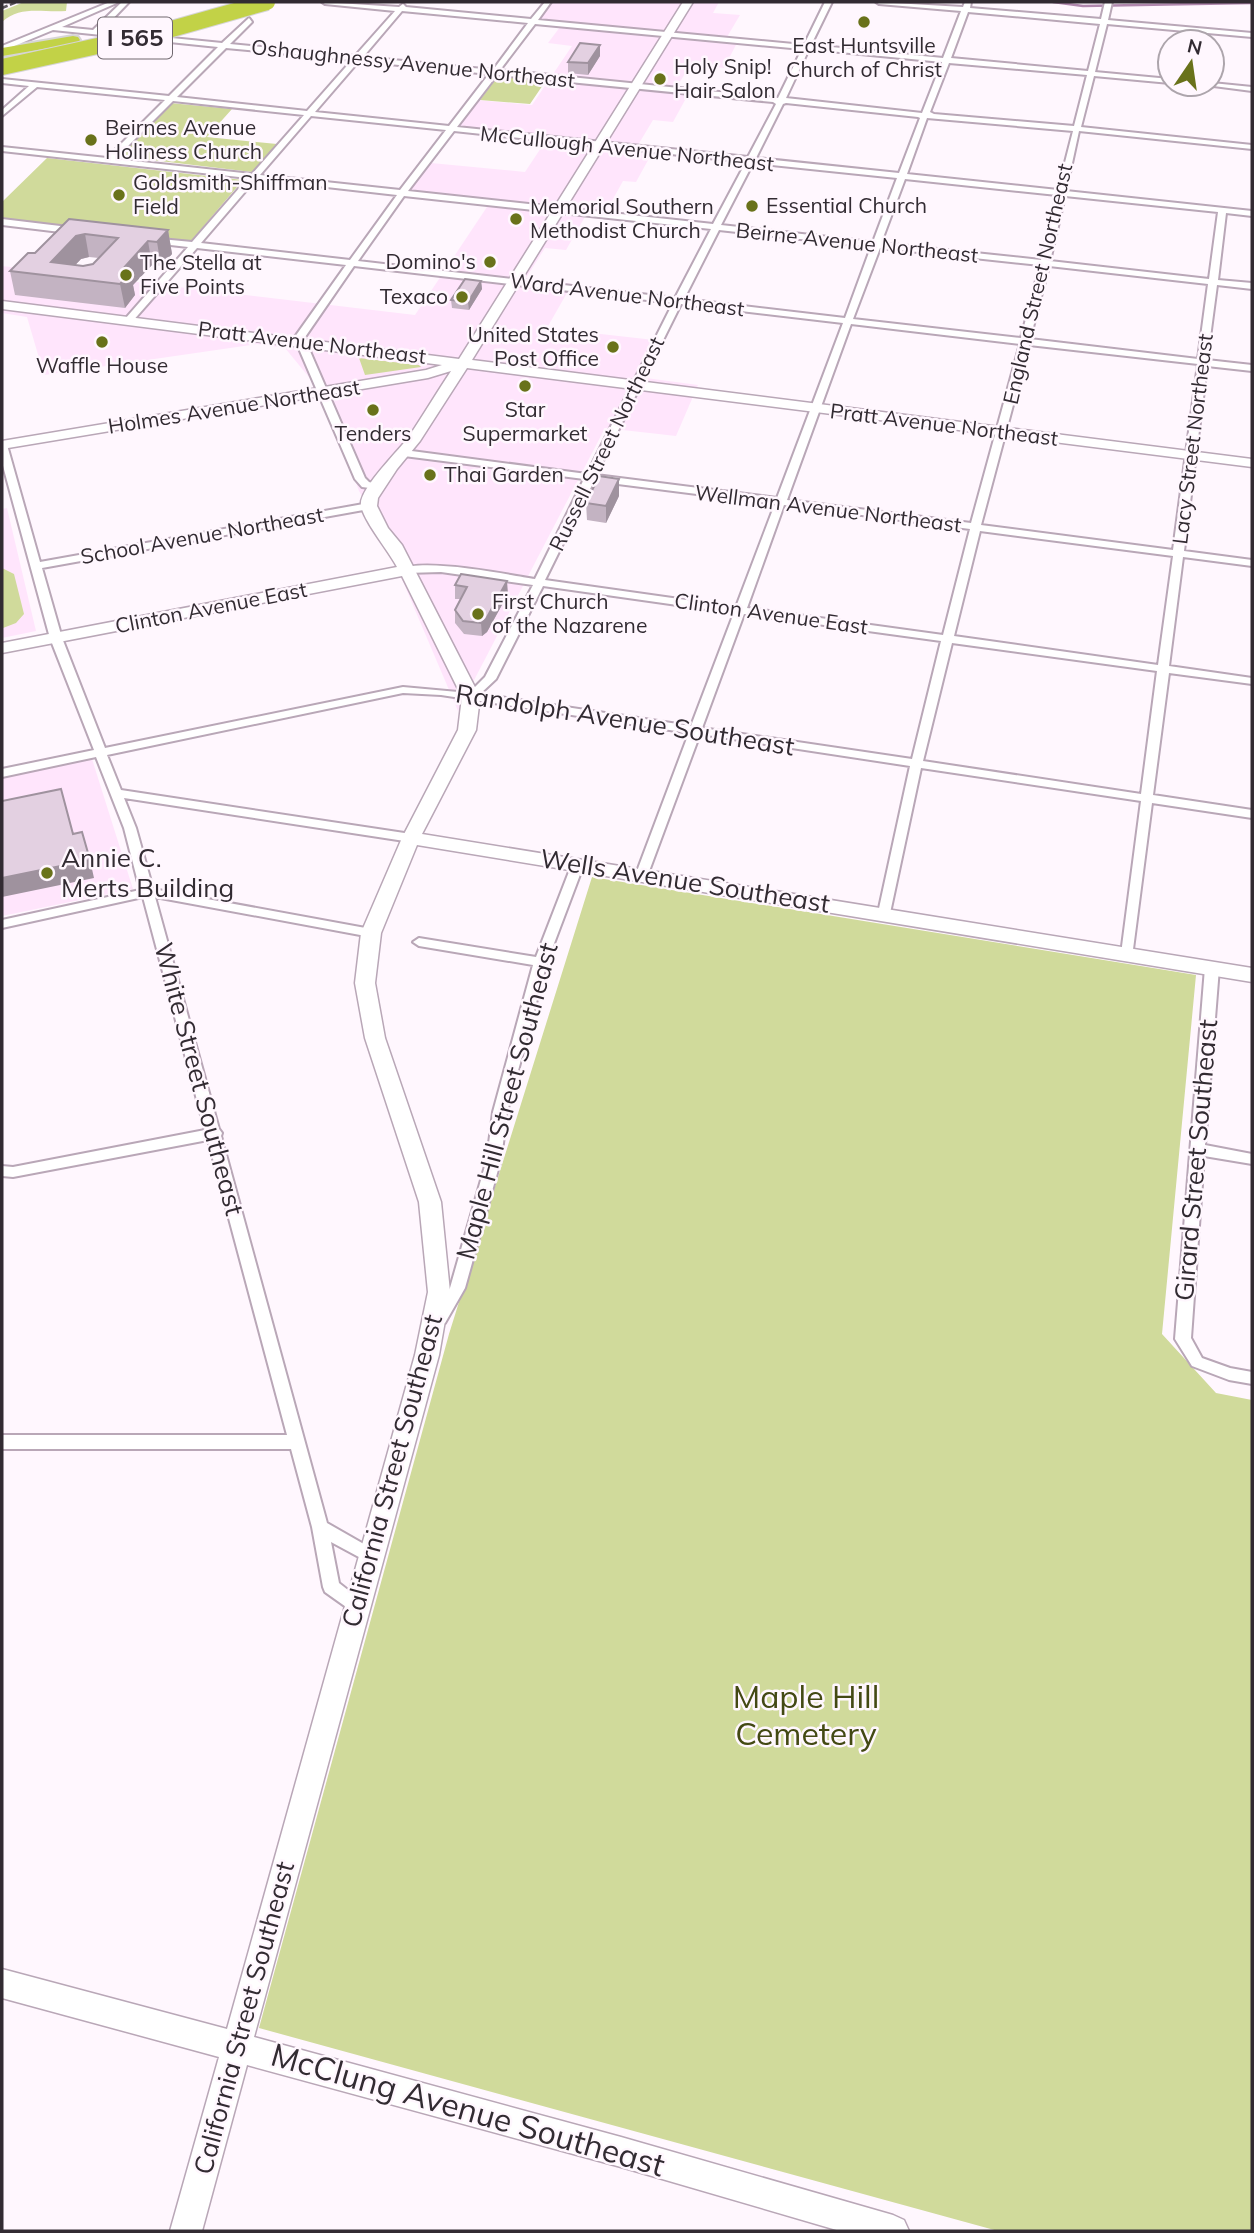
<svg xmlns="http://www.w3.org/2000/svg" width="1254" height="2233" viewBox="0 0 1254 2233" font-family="Mulish,sans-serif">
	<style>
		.built { fill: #ffe5fc }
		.green { fill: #d0da9b }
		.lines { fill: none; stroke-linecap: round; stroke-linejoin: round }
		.stream { stroke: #b087ad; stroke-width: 2.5 }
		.street-casing { stroke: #b9a7b7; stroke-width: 4 }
		.secondary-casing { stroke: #b9a7b7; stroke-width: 3 }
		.highway-casing { stroke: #d6d5d6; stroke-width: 4 }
		.street { fill: #fff; fill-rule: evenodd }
		.secondary { fill: #fff; fill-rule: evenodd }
		.highway { fill: #c2d247; fill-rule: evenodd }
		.rail { stroke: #5f585f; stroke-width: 2.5; stroke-dasharray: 6 2.5; stroke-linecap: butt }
		.highway-bridge-casing { stroke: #d6d5d6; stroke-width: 18; stroke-linecap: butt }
		.highway-bridge { stroke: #c2d247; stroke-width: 16 }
		.wall { fill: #c3b3c2; fill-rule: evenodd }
		.shaded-wall { fill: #9f929e }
		.building { fill: #e3d0e1; stroke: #9f929e; stroke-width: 2; fill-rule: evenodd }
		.poi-dot { fill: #69721a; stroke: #fff7fe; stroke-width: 2.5 }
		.labels { text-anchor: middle; stroke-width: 5; stroke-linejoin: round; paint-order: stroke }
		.far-poi-label { font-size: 21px; fill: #322b32; stroke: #fff7fe; text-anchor: start }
		.far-street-label { font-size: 21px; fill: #322b32; stroke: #fff7fe }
		.shield { fill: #fff7fe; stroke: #70686f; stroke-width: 2 }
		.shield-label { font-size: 24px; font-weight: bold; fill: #322b32 }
		.street-label { font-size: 26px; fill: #322b32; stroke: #fff7fe }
		.poi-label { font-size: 26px; fill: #322b32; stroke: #fff7fe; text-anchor: start }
		.near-park-label { font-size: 32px; fill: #434913; stroke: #fff7fe }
		.near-street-label { font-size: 32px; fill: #322b32; stroke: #fff7fe }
	</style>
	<rect width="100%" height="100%" fill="#fff7fe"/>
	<path class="built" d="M550,2H719L713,13L740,15L727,37L739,39L724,68L691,64L676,88L690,91L673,122L653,120L635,150L652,153L636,182L623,181L603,217L586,215L566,250L545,248L526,278L572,284L547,328L663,341L646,378L698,385L676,436L605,428L458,711L381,530L359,491L322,393L285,348L257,344L44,375L27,317L2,313V266L415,315L491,201L408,192L431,163L525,172L547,139L455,129L477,100L532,105L572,46L548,43L563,23L537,20Z
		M7,508L36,631L2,638V509Z
		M92,759L133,889L2,916V777Z"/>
	<path class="green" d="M24,2H67L66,11C42,13 21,5 2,22V11Z
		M499,75L547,79L530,104L480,100Z
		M170,103L232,109L207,137L277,144L252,172L118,156Z
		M47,158L243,180L191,241L2,219V202Z
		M359,358L419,365L421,367L365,375Z
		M2,568L14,574L24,614L16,623L3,628Z
		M592,877L1196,975L1162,1334L1216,1393L1252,1400V2231H998L259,2028L449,1334Z"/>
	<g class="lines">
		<path class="stream" d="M1053,2L1083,6L1252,3"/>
		<g class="street-casing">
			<path id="street" d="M110,2H119L62,27L93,30L122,2H129L101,31L222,43L249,18L252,22L230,44L355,56L395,11L325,4L322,2L399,7L403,4L406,7L531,19L545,2H551L538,20L804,45L825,2H832L811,45L943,58L961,11L879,4L876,2L963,7L965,2H971L970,8L1101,19L1105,2H1112L1108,20L1252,33V37L1107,24L1095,72L1170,79V83L1094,76L1081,127L1252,145V149L1079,131L1066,191L1252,211V216L1226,213L1218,280L1252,283V289L1217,285L1207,360L1252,365V371L1207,366L1184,551L1252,560V566L1183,557L1169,666L1252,678V684L1169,673L1153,795L1252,810V818L1152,803L1132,957H1122L1121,954L1141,801L921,768L890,913L884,917L878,913L910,766L700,734L648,874L642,878L636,874L689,733L441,695L403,693L107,755L121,790L411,834L417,838L411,842L124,798L136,828L153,889L371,929L377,933L371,937L155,897L219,1129L222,1133L221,1136L327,1523L376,1551L378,1556L376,1561L370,1563L331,1542L339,1583L362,1601L365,1606L362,1611L356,1614L325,1592L323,1587L312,1527L291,1449H2V1435H287L208,1140L13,1177L2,1176V1166L13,1167L205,1130L143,897L2,928V920L140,890L124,828L96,757L2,777V769L94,750L50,638L2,462V442L7,445L40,562L369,503L374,506L369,509L42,568L62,638L105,748L403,687L469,693L485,677L533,585L441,572L406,573L401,570C419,557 510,575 535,579L584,479L404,456L399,453L404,450L587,474L673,303L354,266L303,340L306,342L365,478L369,482L382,486L377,489L362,487L355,479L297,344L292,341L346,265L197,248L131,323H125V319L188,247L153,243L149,240L150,238L192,242L248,178L2,151V147L107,158L165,100L37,87L2,116V110L29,86L2,83V79L169,96L218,47L53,30L2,51V46ZM402,11L528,23L493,70L363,57ZM968,12L1100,24L1088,71L951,58ZM535,24L802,49L778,98L500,70ZM226,48L352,60L307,111L177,97ZM809,49L942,62L922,113L786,98ZM359,61L489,74L449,126L315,112ZM949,63L1087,75L1074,126L934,114L930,112ZM497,75L773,102L776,104L748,157L457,127ZM173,101L304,115L252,174L115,159ZM786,103L918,117L920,118L899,173L756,158L783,104ZM311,116L446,130L400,190L260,175ZM927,118L1073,131L1058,190L907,174ZM454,131L746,162L713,224L408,191ZM753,163L897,178L873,242L721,225ZM256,179L397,195L350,260L201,243ZM905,179L1057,195L1041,260L881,243ZM404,196L711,229L675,298L358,261ZM1065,196L1218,212L1209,279L1050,261ZM719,230L871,247L845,318L684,299ZM880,248L1040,265L1021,338L853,319ZM1049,266L1208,284L1198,359L1030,339ZM681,304L843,323L777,498L596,475ZM851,324L1020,344L971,523L787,500ZM1029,345L1198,364L1173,550L981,525ZM594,481L775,504L736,607L545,580ZM784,505L970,529L943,635L747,608ZM980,531L1173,556L1158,665L954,636ZM543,586L734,613L691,726L480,694L496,679ZM744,614L941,641L912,759L702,728ZM952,643L1157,671L1141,794L923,761Z
				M1212,83L1252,87V91L1198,84Z
				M2,219L77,228L81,231L77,234L2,225Z
				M578,860L584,864L547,962L507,1112L501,1159L465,1288L445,1323L440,1325L435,1323L432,1319L450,1288L487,1159L493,1112L533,965L419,946L413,942L419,938L536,957L572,864Z
				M1212,964L1219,968L1205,1145L1252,1154V1164L1204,1156L1191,1338L1202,1358L1230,1368L1252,1372V1384L1229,1380L1192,1366L1175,1339L1205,968Z"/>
		</g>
		<g class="secondary-casing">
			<path id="secondary" d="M683,2H693L472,360L1252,459V467L467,368L420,441L397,469L378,498L377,506L388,528L402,545L480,697L476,730L422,834L1252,968V982L417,845L381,933L375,983L385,1038L441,1202L450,1292L439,1355L254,2037L621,2137L893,2215L904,2220L909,2231H840L621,2167L247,2065L202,2231H170L219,2057L2,1998V1969L227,2029L415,1355L428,1292L419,1202L365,1038L355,983L361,933L402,838L458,730L462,697L402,576L2,653V643L397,567C388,550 365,523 361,506C358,489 400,450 410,435C424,414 437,392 451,371L428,378L2,449V441L426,370L442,365L2,309V301L459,359Z"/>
		</g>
		<g class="highway-casing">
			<path id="highway" d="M73,36L78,37L80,40L78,43L2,56V48Z"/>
		</g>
		<use href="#street" class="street"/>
		<use href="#secondary" class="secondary"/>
		<use href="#highway" class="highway"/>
		<path class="rail" d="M2,8L17,2"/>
		<g class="highway-bridge-casing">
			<path id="highway-bridge" d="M2,67L161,32L267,2"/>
		</g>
		<use href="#highway-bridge" class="highway-bridge"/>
	</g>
	<path class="wall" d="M600,45V56L588,75L568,73V62Z
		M69,219L168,230L172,254L161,266L152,265L133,285L135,295L125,308L15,295L10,271L35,253ZM89,257L99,258L93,264L83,266L75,265L81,259Z
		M481,281L482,289L469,310L452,308L451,300Z
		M619,496L606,523L587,520L586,503Z
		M455,585L508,594L487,632L482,636L464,634L455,623V610L460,599H455Z"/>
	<path class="shaded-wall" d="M600,45V56L588,75V63Z
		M168,230L172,254L161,266L157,242Z
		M85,234L89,257L81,259L63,278L51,262L76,236Z
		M148,241L152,265L133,285L135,295L125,308L120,284L121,271Z
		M481,281L482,289L469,310L468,302Z
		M619,479V496L606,523V506Z
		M507,581L508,594L487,632L482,636L481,623Z
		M90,860L94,878L2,897V878Z"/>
	<path class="building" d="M580,43L600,45L588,63L568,62Z
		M69,219L168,230L157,242L148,241L121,271L131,272L120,284L10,271L28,253H35ZM85,234L118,238L93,264L83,266L51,262L76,236Z
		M465,279L481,281L468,302L451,300Z
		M599,476L619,479L606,506L586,503Z
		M461,574L507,581L486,619L481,623L463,621L455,610L467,587L455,585Z
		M61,789L73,834L82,832L90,860L2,878V801Z"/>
	<g class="poi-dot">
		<circle cx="864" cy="22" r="7"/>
		<circle cx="660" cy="79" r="7"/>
		<circle cx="91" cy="140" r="7"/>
		<circle cx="119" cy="195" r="7"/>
		<circle cx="752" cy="206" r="7"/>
		<circle cx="516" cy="219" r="7"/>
		<circle cx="490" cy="262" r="7"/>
		<circle cx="126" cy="275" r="7"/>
		<circle cx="462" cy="297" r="7"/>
		<circle cx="102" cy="342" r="7"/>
		<circle cx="613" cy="347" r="7"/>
		<circle cx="525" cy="386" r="7"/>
		<circle cx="373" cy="410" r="7"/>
		<circle cx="430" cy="475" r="7"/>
		<circle cx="478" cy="614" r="7"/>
		<circle cx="47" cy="873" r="7"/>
	</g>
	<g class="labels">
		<g class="far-poi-label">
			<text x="864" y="53" text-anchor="middle">East Huntsville<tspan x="864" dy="24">Church of Christ</tspan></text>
			<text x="674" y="74">Holy Snip!<tspan x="674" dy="24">Hair Salon</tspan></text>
			<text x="105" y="135">Beirnes Avenue<tspan x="105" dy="24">Holiness Church</tspan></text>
			<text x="133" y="190">Goldsmith-Shiffman<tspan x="133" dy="24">Field</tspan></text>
			<text x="766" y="213">Essential Church</text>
			<text x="530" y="214">Memorial Southern<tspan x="530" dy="24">Methodist Church</tspan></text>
			<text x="476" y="269" text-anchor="end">Domino's</text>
			<text x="140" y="270">The Stella at<tspan x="140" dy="24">Five Points</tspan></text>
			<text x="448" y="304" text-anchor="end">Texaco</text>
			<text x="599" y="342" text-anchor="end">United States<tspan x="599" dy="24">Post Office</tspan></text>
			<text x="102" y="373" text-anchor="middle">Waffle House</text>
			<text x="525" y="417" text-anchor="middle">Star<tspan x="525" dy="24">Supermarket</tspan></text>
			<text x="373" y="441" text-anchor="middle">Tenders</text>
			<text x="444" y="482">Thai Garden</text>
			<text x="492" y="609">First Church<tspan x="492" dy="24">of the Nazarene</tspan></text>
		</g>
		<g class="far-street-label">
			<text transform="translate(413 64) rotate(6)" y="7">Oshaughnessy Avenue Northeast</text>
			<text transform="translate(627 149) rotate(6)" y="7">McCullough Avenue Northeast</text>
			<text transform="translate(857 243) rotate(6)" y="7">Beirne Avenue Northeast</text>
			<text transform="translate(1038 284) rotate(-77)" y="7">England Street Northeast</text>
			<text transform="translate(627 295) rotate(7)" y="7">Ward Avenue Northeast</text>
			<text transform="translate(312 343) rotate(7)" y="7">Pratt Avenue Northeast</text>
			<text transform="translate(234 407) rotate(-9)" y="7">Holmes Avenue Northeast</text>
			<text transform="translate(944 425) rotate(7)" y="7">Pratt Avenue Northeast</text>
			<text transform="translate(1193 439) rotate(-83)" y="7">Lacy Street Northeast</text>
			<text transform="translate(607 444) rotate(-64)" y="7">Russell Street Northeast</text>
			<text transform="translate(828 509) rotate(7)" y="7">Wellman Avenue Northeast</text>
			<text transform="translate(202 536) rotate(-10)" y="7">School Avenue Northeast</text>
			<text transform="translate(211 608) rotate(-11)" y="7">Clinton Avenue East</text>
			<text transform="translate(771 614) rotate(8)" y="7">Clinton Avenue East</text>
		</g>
		<rect class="shield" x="98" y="17.5" width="74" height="41" rx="5"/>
		<g class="shield-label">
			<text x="135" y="46">I 565</text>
		</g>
		<g class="street-label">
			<text transform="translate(625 720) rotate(9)" y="9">Randolph Avenue Southeast</text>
			<text transform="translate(685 881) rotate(9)" y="9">Wells Avenue Southeast</text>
			<text transform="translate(199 1079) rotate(75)" y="9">White Street Southeast</text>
			<text transform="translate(507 1101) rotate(-75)" y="9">Maple Hill Street Southeast</text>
			<text transform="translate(1196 1160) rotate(-85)" y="9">Girard Street Southeast</text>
			<text transform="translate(392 1471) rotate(-75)" y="9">California Street Southeast</text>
			<text transform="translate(244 2018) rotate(-75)" y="9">California Street Southeast</text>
		</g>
		<g class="poi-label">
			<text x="61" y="867">Annie C.<tspan x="61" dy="30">Merts Building</tspan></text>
		</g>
		<g class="near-park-label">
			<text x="806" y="1708">Maple Hill<tspan x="806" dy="37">Cemetery</tspan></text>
		</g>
		<g class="near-street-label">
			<text transform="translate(468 2110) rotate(16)" y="11">McClung Avenue Southeast</text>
		</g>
	</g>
	<rect width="1254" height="2233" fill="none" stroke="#322b32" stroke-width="7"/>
	<g transform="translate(1191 63) rotate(13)"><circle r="33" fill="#fff7fe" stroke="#ada5ac" stroke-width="2"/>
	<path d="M0-5L12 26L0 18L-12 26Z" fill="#69721a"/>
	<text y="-10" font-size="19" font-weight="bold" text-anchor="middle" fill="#322b32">N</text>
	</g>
</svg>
